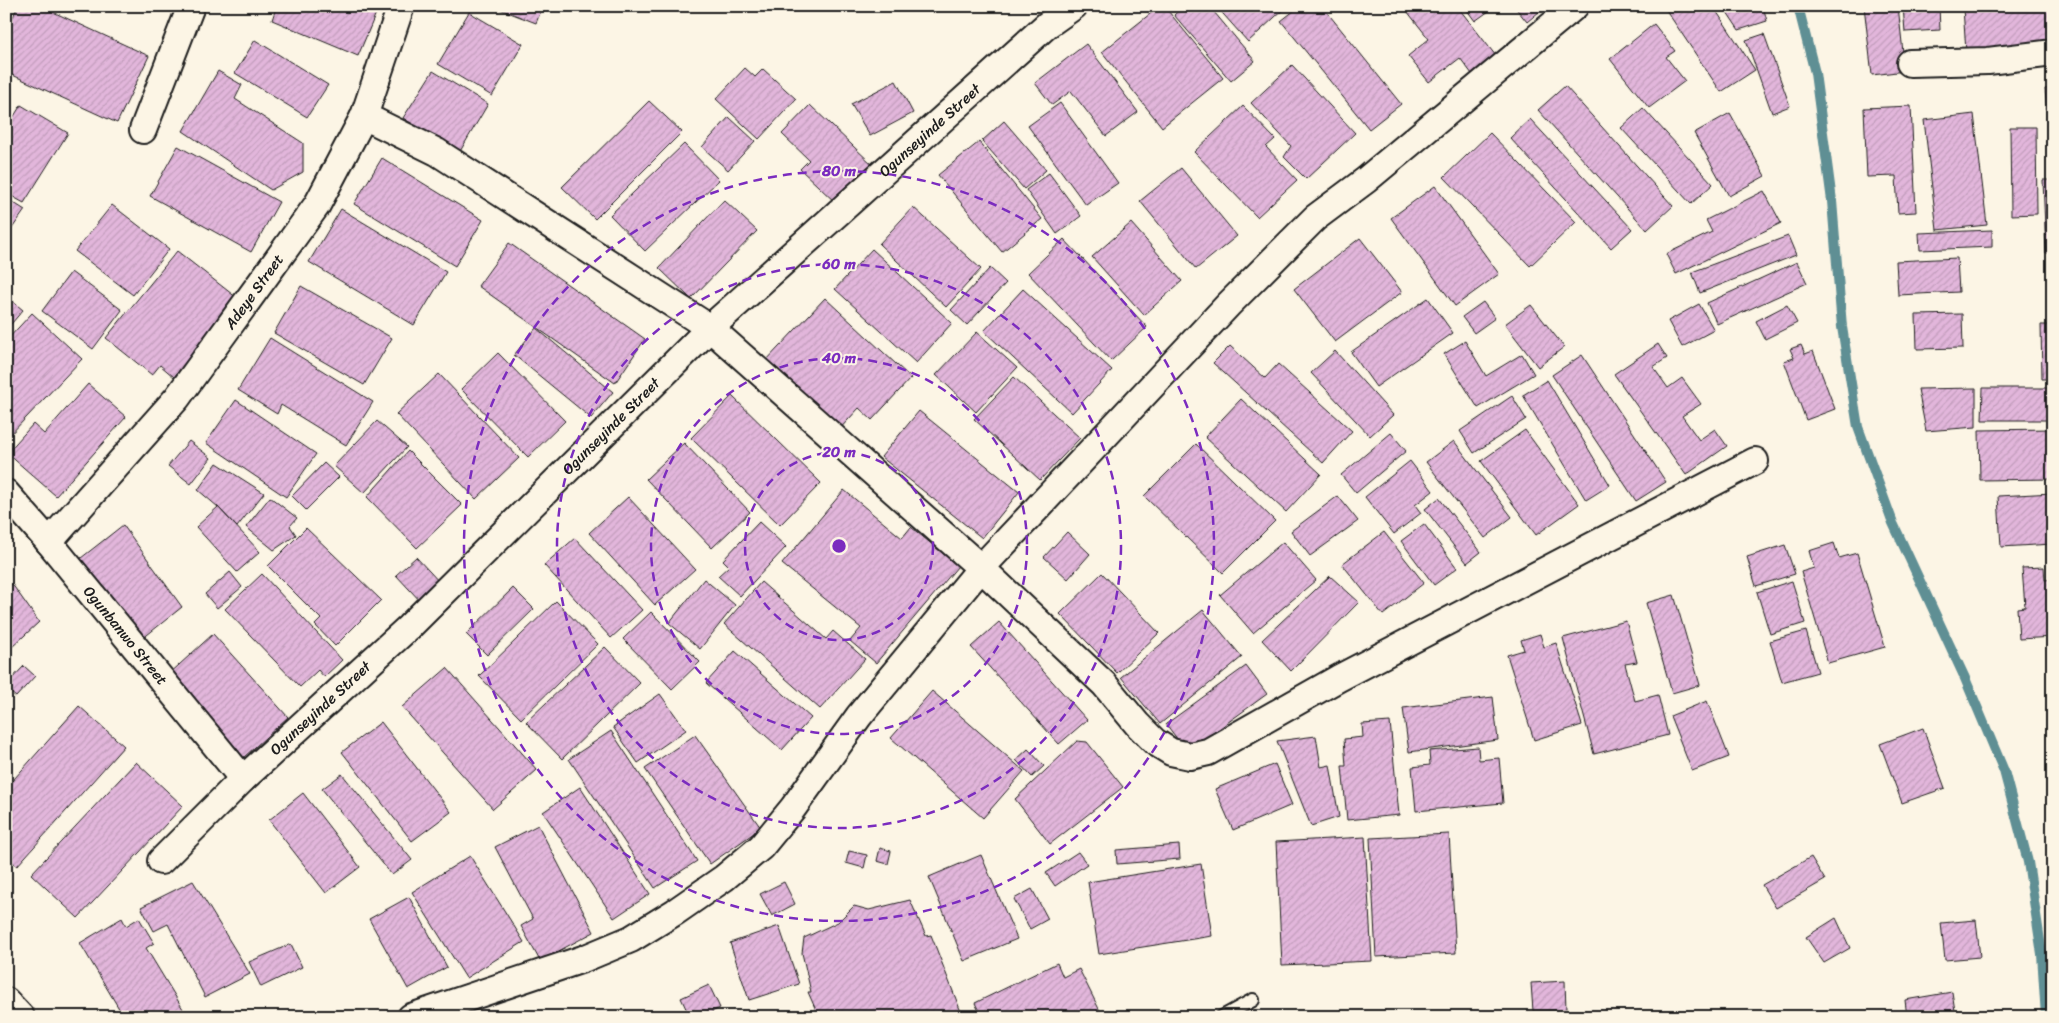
<svg xmlns="http://www.w3.org/2000/svg" width="2059" height="1023" viewBox="0 0 2059 1023" font-family="Sriracha,sans-serif">
	<style>
		.lines { fill: none; stroke-linecap: round; stroke-linejoin: round }
		.stream { stroke: #5f8f94; stroke-width: 10 }
		.building { fill: url(#building-hatch); stroke: #1c1c1c }
		.lane-casing { stroke: #1c1c1c; stroke-width: 16 }
		.street-casing { stroke: #1c1c1c; stroke-width: 30 }
		.lane { stroke: #fcf5e5; stroke-width: 12 }
		.street { stroke: #fcf5e5; stroke-width: 26 }
		.ring { fill: none; stroke: #7b2cbf; stroke-width: 2.5; stroke-dasharray: 9 6 }
		.labels { text-anchor: middle; stroke-width: 4; stroke-linejoin: round; paint-order: stroke }
		.street-label { font-size: 15px; fill: #1c1c1c; stroke: #fcf5e5 }
		.centre { fill: #7b2cbf; stroke: #fcf5e5; stroke-width: 2.5 }
		.ring-label { font-size: 15px; text-anchor: middle; font-weight: bold; fill: #7b2cbf; stroke: #fcf5e5; stroke-width: 4; stroke-linejoin: round; paint-order: stroke }
	</style>
	<defs>
		<pattern id="building-hatch" width="6" height="6" patternUnits="userSpaceOnUse" patternTransform="scale(1.25)"><rect width="6" height="6" fill="#e2b6db"/><path d="M-1 1l2-2M0 6l6-6M5 7l2-2" fill="none" stroke="#c19cbb"/></pattern>
	</defs>
	<rect width="100%" height="100%" fill="#fcf5e5"/>
	<filter id="ink" filterUnits="userSpaceOnUse"><feTurbulence type="fractalNoise" baseFrequency=".02" numOctaves="2"/><feDisplacementMap in="SourceGraphic" scale="10" xChannelSelector="R" yChannelSelector="G"/><feConvolveMatrix kernelMatrix="1 2 1 2 8 2 1 2 1" color-interpolation-filters="sRGB"/></filter>
	<g filter="url(#ink)">
		<g class="lines">
			<path class="stream" d="M1798,6L1815,73L1832,201L1842,327L1858,427L1893,523L1964,676L2004,771L2028,862L2042,954L2046,1017"/>
		</g>
		<path class="building" d="M18,6H40L149,56L117,123L6,72V31Z
			M271,6H379L358,56L272,20L276,8Z
			M492,6H543L536,23Z
			M1160,6H1164L1223,78L1162,127L1102,52Z
			M1184,6H1209L1255,61L1231,81L1174,15Z
			M1216,6H1287L1248,42Z
			M1300,6H1322L1401,104L1369,129L1281,21Z
			M1403,6H1457L1496,56L1472,74L1460,58L1429,82L1408,56L1429,39Z
			M1464,6H1496L1475,21Z
			M1514,6H1546L1527,22Z
			M1666,6H1713L1755,70L1721,92L1664,7Z
			M1723,6H1763L1767,21L1739,30Z
			M1864,6H1898L1905,71L1872,75Z
			M1903,6H1939L1940,30L1905,32Z
			M1994,6H2053V47L1966,52L1963,8Z
			M469,12L523,44L492,96L438,64Z
			M1654,24L1675,51L1666,57L1685,81L1649,108L1610,59Z
			M1764,34L1790,106L1772,113L1746,40Z
			M255,40L328,85L307,117L235,73Z
			M1086,44L1138,112L1106,136L1071,91L1052,105L1035,83Z
			M1292,65L1355,133L1306,179L1284,157L1291,146L1251,103Z
			M745,68L755,77L763,69L796,99L759,139L716,99Z
			M218,71L242,85L235,99L303,143V172L271,190L183,131Z
			M433,71L488,104L459,153L403,118Z
			M896,81L913,113L870,136L851,104Z
			M1565,86L1673,206L1647,230L1538,110Z
			M2053,88V153H2050L2045,89Z
			M649,101L682,132L595,219L562,187Z
			M1060,103L1118,183L1086,205L1028,126Z
			M21,105L68,133L24,203L6,193V129Z
			M810,105L874,166L837,204L800,169L809,160L782,134Z
			M1243,106L1275,139L1266,147L1297,180L1257,217L1194,152Z
			M1911,106L1916,212L1898,213L1896,176L1867,177L1864,108Z
			M1643,108L1713,184L1691,204L1621,128Z
			M1730,113L1765,176L1729,196L1694,133Z
			M1974,114L1987,225L1937,230L1924,120Z
			M729,117L755,141L728,170L702,147Z
			M1530,119L1632,229L1611,248L1510,138Z
			M1004,121L1046,170L1024,189L982,141Z
			M2010,127H2036L2037,214L2011,215Z
			M1490,133L1576,222L1530,266L1444,177Z
			M979,142L1042,219L1002,252L938,175Z
			M684,144L719,180L645,251L610,215Z
			M178,146L279,202L251,252L150,196Z
			M382,158L483,220L455,266L354,204Z
			M1181,168L1237,236L1196,269L1140,201Z
			M1049,173L1081,216L1057,234L1026,190Z
			M2043,180H2053V253H2046Z
			M1435,186L1499,274L1455,306L1391,218Z
			M1764,191L1781,223L1676,274L1666,254L1712,232L1706,220Z
			M6,198L25,210L6,237Z
			M724,200L757,231L691,299L659,268Z
			M112,205L169,249L133,295L75,251Z
			M913,207L981,269L946,307L879,244Z
			M341,209L446,272L414,325L309,262Z
			M1131,223L1182,281L1144,315L1092,257Z
			M1992,230V247L1920,250L1919,233Z
			M1788,236L1796,255L1700,293L1692,272Z
			M1360,238L1402,292L1335,342L1294,289Z
			M1064,239L1147,327L1111,361L1028,273Z
			M509,243L645,339L615,383L478,286Z
			M872,249L952,323L916,363L835,289Z
			M177,251L237,298L174,377L160,365L152,375L106,338Z
			M1957,258L1959,292L1898,295L1896,261Z
			M1797,262L1807,283L1717,324L1707,303Z
			M990,268L1006,283L967,325L951,310Z
			M71,272L122,310L93,349L42,311Z
			M301,286L392,338L364,385L274,333Z
			M1023,289L1112,370L1072,413L984,331Z
			M6,296L23,310L6,330Z
			M825,298L911,378L872,420L859,408L837,432L764,363Z
			M1428,298L1453,333L1376,387L1351,352Z
			M1483,302L1495,318L1474,333L1462,317Z
			M1699,304L1714,330L1682,347L1668,321Z
			M1531,305L1564,347L1538,367L1505,324Z
			M1787,305L1797,323L1765,339L1756,321Z
			M32,313L82,359L7,438L6,341Z
			M1962,314L1963,348L1917,349L1916,315Z
			M2041,325H2053V379H2042Z
			M536,328L613,392L591,418L514,355Z
			M977,332L1017,368L976,412L936,375Z
			M270,338L373,402L346,445L281,405L277,414L238,390Z
			M1465,341L1486,376L1522,354L1534,374L1478,408L1444,354Z
			M1658,344L1667,358L1653,367L1668,388L1682,378L1701,404L1682,416L1699,440L1715,429L1727,446L1686,475L1614,374Z
			M1801,345L1805,354L1813,351L1835,409L1806,420L1784,361L1794,358L1790,349Z
			M1230,346L1265,378L1278,364L1352,431L1323,463L1213,363Z
			M1335,351L1393,415L1370,436L1311,373Z
			M498,353L565,421L528,457L461,389Z
			M1582,355L1666,482L1636,501L1552,375Z
			M439,374L519,458L476,499L396,414Z
			M1014,377L1080,438L1040,480L974,419Z
			M1547,380L1610,485L1586,500L1523,395Z
			M88,384L126,417L56,496L7,453L33,424L44,434Z
			M1976,388V427L1926,431L1918,389Z
			M1983,388H2053V420H1982Z
			M732,396L821,483L780,525L691,438Z
			M1512,396L1526,419L1474,453L1460,431Z
			M1241,399L1321,474L1286,512L1205,437Z
			M236,400L316,454L286,497L206,443Z
			M919,411L1019,492L982,538L881,457Z
			M377,421L407,447L364,493L334,466Z
			M2053,429V479L1980,480L1979,430Z
			M1525,430L1579,504L1536,535L1481,461Z
			M1391,433L1406,451L1356,493L1341,475Z
			M189,441L211,458L191,484L168,466Z
			M1454,441L1512,517L1485,538L1426,462Z
			M684,443L750,512L712,548L646,479Z
			M1196,444L1275,521L1223,573L1144,496Z
			M408,451L462,505L417,548L367,497Z
			M1410,461L1433,491L1415,505L1421,513L1394,534L1365,497Z
			M217,463L264,493L237,527L218,507L198,490Z
			M324,463L339,477L306,510L292,496Z
			M844,490L902,538L911,527L958,566L876,663L850,641L861,628L782,564Z
			M2053,493V544L2001,547L1998,496Z
			M1338,496L1358,521L1310,556L1291,531Z
			M270,497L297,518L290,526L296,535L274,550L246,527Z
			M628,497L695,569L655,605L589,533Z
			M1439,498L1481,552L1467,563L1425,509Z
			M218,507L260,552L237,572L196,527Z
			M759,522L786,547L740,596L718,576L729,566L723,560Z
			M1424,524L1457,568L1434,585L1401,541Z
			M123,525L182,607L137,643L76,562Z
			M306,528L381,600L335,646L315,625L321,619L268,566Z
			M1067,532L1090,554L1068,579L1044,557Z
			M1384,532L1424,583L1383,615L1342,564Z
			M575,538L642,610L611,638L544,565Z
			M1283,542L1316,580L1253,633L1220,595Z
			M1834,543L1839,558L1857,553L1885,647L1828,663L1801,572L1814,568L1809,551Z
			M1785,545L1795,574L1756,586L1747,557Z
			M416,557L442,585L422,603L396,575Z
			M2044,567L2045,580L2053,579V637L2019,639L2017,608L2025,607L2022,568Z
			M230,572L242,587L217,608L205,594Z
			M1102,573L1159,633L1117,673L1060,614Z
			M262,574L342,660L324,677L318,670L300,687L225,609Z
			M1330,576L1359,602L1291,671L1262,640Z
			M704,579L735,605L700,649L669,623Z
			M1792,581L1805,623L1770,634L1757,592Z
			M761,582L826,639L833,631L865,659L820,709L724,624Z
			M12,584L39,622L11,648L6,643V589Z
			M513,588L534,609L487,655L466,634Z
			M1674,595L1700,685L1672,693L1646,603Z
			M556,601L598,644L521,719L479,676Z
			M1203,610L1242,657L1160,724L1121,677Z
			M651,612L700,662L672,689L623,639Z
			M1626,621L1637,662L1625,664L1635,701L1658,695L1668,735L1594,754L1563,638Z
			M999,622L1087,720L1059,744L971,647Z
			M1806,631L1818,672L1782,682L1770,641Z
			M213,634L288,717L243,758L168,675Z
			M1540,634L1544,647L1556,643L1582,725L1534,740L1507,655L1524,650L1521,640Z
			M605,647L640,683L562,759L526,722Z
			M735,651L811,718L782,750L706,683Z
			M6,656L12,661L6,667Z
			M24,666L35,676L16,697L6,689V685Z
			M1246,666L1267,694L1187,752L1166,724Z
			M447,668L537,770L493,809L402,707Z
			M932,691L1024,771L983,818L891,738Z
			M660,694L686,730L638,763L613,727Z
			M1493,697L1498,740L1409,752L1403,708Z
			M1707,701L1729,757L1692,771L1670,716Z
			M79,706L124,746L17,866L6,857V788Z
			M381,722L451,812L412,841L342,752Z
			M1390,722L1399,815L1347,820L1342,766H1346L1344,739L1363,737L1362,724Z
			M1923,728L1945,788L1902,803L1880,744Z
			M611,731L697,861L655,888L569,759Z
			M695,735L761,828L710,864L645,769Z
			M1316,736L1321,767L1330,765L1339,817L1311,826L1277,741Z
			M1077,741L1087,742L1123,787L1050,844L1015,799Z
			M1478,747L1479,760L1499,758L1503,803L1416,811L1412,767L1430,765L1429,751Z
			M1028,749L1044,766L1032,777L1016,760Z
			M136,762L183,806L78,918L31,874Z
			M1275,764L1292,805L1233,830L1215,789Z
			M342,774L412,860L392,875L322,789Z
			M580,787L650,894L614,918L543,812Z
			M303,793L360,867L326,893L269,820Z
			M538,825L594,932L540,961L521,926L533,919L495,847Z
			M1449,834L1456,953L1376,957L1370,838Z
			M1365,837L1372,961L1282,965L1276,842Z
			M1179,845L1180,859L1117,864L1116,850Z
			M880,848L891,851L888,864L877,861Z
			M849,851L867,855L864,868L846,863Z
			M1078,852L1087,864L1055,886L1046,873Z
			M981,855L1017,939L964,961L929,877Z
			M470,856L524,942L466,978L412,892Z
			M1811,857L1825,880L1776,908L1762,885Z
			M1201,864L1212,936L1099,954L1088,882Z
			M193,881L250,974L205,997L168,924L154,931L141,907Z
			M784,882L795,904L772,916L760,894Z
			M1032,889L1048,919L1030,929L1014,899Z
			M409,897L447,967L408,989L369,919Z
			M910,900L926,936L931,935L963,1017H819L808,992H811L802,953L804,938L838,922L854,906L869,910Z
			M122,918L126,926L139,918L154,943L146,948L183,1009L170,1017H124L80,943Z
			M1836,918L1850,948L1824,963L1806,937Z
			M1976,920L1980,957L1945,960L1941,923Z
			M779,926L799,984L749,1000L730,943Z
			M291,944L302,967L261,987L249,962Z
			M1057,963L1063,977L1079,969L1103,1017H982L975,1003Z
			M1565,981L1566,1010L1533,1011L1531,983Z
			M709,985L720,1008L701,1017H690L681,998Z
			M1952,992L1956,1017H1907L1905,1000Z"/>
		<g class="lines">
			<g class="lane-casing">
				<path id="lane" d="M1222,1017L1253,1000"/>
			</g>
			<g class="street-casing">
				<g id="street">
					<path d="M1910,63L1988,61L2053,53"/>
					<path d="M364,116L437,152L710,328L981,568L1104,684L1137,724L1155,742L1171,752L1190,756L1208,752L1339,678L1755,461"/>
					<path d="M143,130L191,6"/>
					<path id="s1" d="M6,493L49,542L243,779"/>
					<path id="s2" d="M49,542L177,398L317,205L364,116L401,6"/>
					<path id="s3" d="M161,861L243,779L409,627L710,328L1047,25L1074,6"/>
					<path d="M6,1001L21,1017"/>
					<path d="M411,1017L583,959L631,939L675,912L724,878L761,847L793,808L859,716L981,568L1228,305L1315,218L1366,180L1575,6"/>
				</g>
			</g>
			<use href="#lane" class="lane"/>
			<use href="#street" class="street"/>
		</g>
	</g>
	<g class="ring">
		<circle cx="839" cy="546" r="94"/>
		<circle cx="839" cy="546" r="188"/>
		<circle cx="839" cy="546" r="282"/>
		<circle cx="839" cy="546" r="375"/>
	</g>
	<g class="labels">
		<g class="street-label">
			<text dy="5" stroke="none"><textPath href="#s3" startOffset="1061">Ogunseyinde Street</textPath></text>
			<text dy="5" stroke="none"><textPath href="#s2" startOffset="324">Adeye Street</textPath></text>
			<text dy="5" stroke="none"><textPath href="#s3" startOffset="626">Ogunseyinde Street</textPath></text>
			<text dy="5" stroke="none"><textPath href="#s1" startOffset="186">Ogunbanwo Street</textPath></text>
			<text dy="5" stroke="none"><textPath href="#s3" startOffset="221">Ogunseyinde Street</textPath></text>
		</g>
	</g>
	<circle cx="839" cy="546" r="8" class="centre"/>
	<g class="ring-label">
		<text x="839" y="176">80 m</text>
		<text x="839" y="269">60 m</text>
		<text x="839" y="363">40 m</text>
		<text x="839" y="457">20 m</text>
	</g>
	<rect width="2059" height="1023" fill="none" stroke="#fcf5e5" stroke-width="25"/>
	<rect x="12" y="12" width="2034" height="998" fill="none" stroke="#1c1c1c" stroke-width="2" filter="url(#ink)"/>
</svg>
